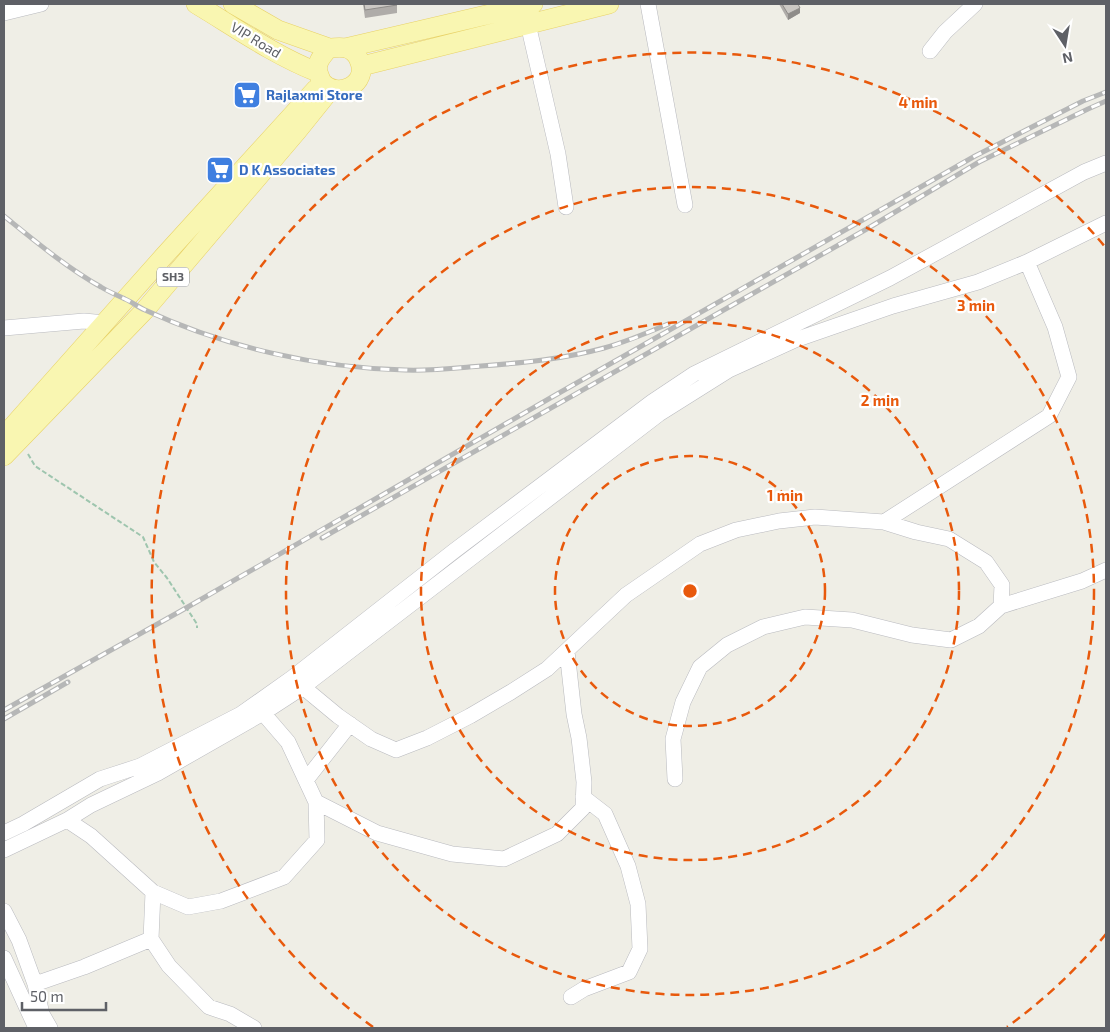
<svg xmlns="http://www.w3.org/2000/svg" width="1110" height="1032" viewBox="0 0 1110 1032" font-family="'Exo 2',sans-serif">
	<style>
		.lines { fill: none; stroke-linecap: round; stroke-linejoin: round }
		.minor-casing { stroke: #b9babf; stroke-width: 16 }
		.major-casing { stroke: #e8d267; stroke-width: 20 }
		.path { stroke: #9ec5ae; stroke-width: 2; stroke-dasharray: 5 2.5; stroke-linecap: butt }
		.minor { stroke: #fff; stroke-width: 15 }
		.major { stroke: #f9f6b1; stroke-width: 19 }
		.rail-casing { stroke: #b6b7b7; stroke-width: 5 }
		.rail { stroke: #fff; stroke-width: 3; stroke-dasharray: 9; stroke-linecap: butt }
		.wall { fill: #afaca9 }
		.shaded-wall { fill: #8e8c89 }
		.building { fill: #cbc8c4; stroke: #8e8c89 }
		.ring { fill: none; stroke: #e8590c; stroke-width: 2.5; stroke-dasharray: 9 6 }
		.labels { text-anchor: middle; stroke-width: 4.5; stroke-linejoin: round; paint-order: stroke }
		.shield { fill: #fff; stroke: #8e9094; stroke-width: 1 }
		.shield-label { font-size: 12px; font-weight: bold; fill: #5e6066 }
		.street-label { font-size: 14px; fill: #5e6066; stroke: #fff }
		.shop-label { font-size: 14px; font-weight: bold; fill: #366cbe; stroke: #fff; text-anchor: start }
		.centre { fill: #e8590c; stroke: #fff; stroke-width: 2.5 }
		.ring-label { font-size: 15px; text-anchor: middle; font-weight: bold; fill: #e8590c; stroke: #fff; stroke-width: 4.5; stroke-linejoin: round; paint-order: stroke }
	</style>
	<rect width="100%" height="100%" fill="#efeee6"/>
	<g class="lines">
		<g class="minor-casing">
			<path id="minor" d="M648,4L685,205
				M4,13L41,4
				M528,24L558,154L566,207
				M930,51L945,32L975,4
				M4,328L84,321L105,323
				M884,522L1049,416L1069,377L1055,327L1027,262
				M1001,606L1082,581L1106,570
				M303,687L338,716L371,739L396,750L427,738L470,716L511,692L547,669L626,595L700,544L736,530L779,521L815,517L884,522L916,532L949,539L986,562L1002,585L1001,606L979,626L951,640L912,635L852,620L805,617L763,627L727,645L700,667L683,702L673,739L675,779
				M306,780L350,724
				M316,802L377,833L452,854L504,859L557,834L583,808L584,782L579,738L574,714L567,651
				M67,820L91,836L153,892L188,907L221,901L284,877L317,840L316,802L288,742L263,713
				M4,833L23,824L100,779L140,766L241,714L292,678L454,551L652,402L694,374L890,278L1084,172L1106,163
				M4,850L67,820L91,805L158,773L263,713L303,687L659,414L729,370L795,340L893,306L978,282L1027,262L1106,223
				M153,892L151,939L169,966L209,1007L230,1014L254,1028
				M4,911L19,940L35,984L42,1014L50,1028
				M4,958L36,1028
				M35,984L84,967L151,939
				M571,997L584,989L629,972L640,949L638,904L628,866L605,814L583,797"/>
		</g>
		<g class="major-casing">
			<path id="major" d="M196,4C236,28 274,55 317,72
				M233,4L278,30L329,48
				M329,48C334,48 340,47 345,48C351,49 357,54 359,60C370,84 337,100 322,82C321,80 320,78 319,75C314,64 322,56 329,48Z
				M345,48L533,4
				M362,66L609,4
				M4,436L164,256L316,89
				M4,456L145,310L298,130L331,89"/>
		</g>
		<path class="path" d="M28,454L35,466L143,537L154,562L167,578L197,624V628"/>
		<use href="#minor" class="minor"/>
		<use href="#major" class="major"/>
		<g class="rail-casing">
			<path id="rail" d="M4,216C35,241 66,267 101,287C109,292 117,295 125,299C132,302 138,307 145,310C225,347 317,368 405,370C430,371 456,368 481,366C522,363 564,359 604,348C626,342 647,333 668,324
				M322,538L759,290L865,230L979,162L1088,109L1106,101
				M4,710L186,608L552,397L975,156L1083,101L1106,92
				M4,719L68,682"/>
		</g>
		<use href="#rail" class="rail"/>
	</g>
	<path class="wall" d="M363,4H397V13L365,18Z
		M779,4H798L800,13L788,20Z"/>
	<path class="shaded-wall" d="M800,8V13L788,20V14Z"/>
	<path class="building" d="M364,4H397V5L365,10Z
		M782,4H798L800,8L788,14Z"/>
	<g class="ring">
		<circle cx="690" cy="591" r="135"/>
		<circle cx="690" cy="591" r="269"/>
		<circle cx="690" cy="591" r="404"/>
		<path d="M1106 934A539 539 0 0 1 1007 1027M373 1027A539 539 0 1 1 1106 248"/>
	</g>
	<defs>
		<g id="supermarket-square" transform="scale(1.4375)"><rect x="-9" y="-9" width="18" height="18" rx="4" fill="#3f7fe0" stroke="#fff"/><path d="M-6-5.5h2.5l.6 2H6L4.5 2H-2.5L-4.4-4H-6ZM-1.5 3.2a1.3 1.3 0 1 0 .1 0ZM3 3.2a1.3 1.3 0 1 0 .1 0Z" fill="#fff"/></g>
	</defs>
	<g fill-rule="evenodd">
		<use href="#supermarket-square" x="247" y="95"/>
		<use href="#supermarket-square" x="220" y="170"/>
	</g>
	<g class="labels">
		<rect class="shield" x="157" y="267.5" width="32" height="19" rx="4"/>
		<g class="shield-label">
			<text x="173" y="281">SH3</text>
		</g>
		<g class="street-label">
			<text transform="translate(256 40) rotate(31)" y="5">VIP Road</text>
		</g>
		<g class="shop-label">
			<text x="266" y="100">Rajlaxmi Store</text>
			<text x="239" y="175">D K Associates</text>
		</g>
	</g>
	<circle cx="690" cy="591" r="8" class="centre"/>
	<g class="ring-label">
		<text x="918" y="108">4 min</text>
		<text x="976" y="311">3 min</text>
		<text x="880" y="406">2 min</text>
		<text x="785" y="501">1 min</text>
	</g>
	<rect width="1110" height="1032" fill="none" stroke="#5e6066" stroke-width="10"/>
	<g transform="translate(1065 45) rotate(168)" stroke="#ffffff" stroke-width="4" paint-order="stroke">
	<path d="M0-4L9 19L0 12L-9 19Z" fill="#5e6066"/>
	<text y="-8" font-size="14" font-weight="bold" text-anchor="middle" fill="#5e6066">N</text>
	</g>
	<path d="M22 1002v8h84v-8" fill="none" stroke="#5e6066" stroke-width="2.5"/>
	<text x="30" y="1002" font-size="15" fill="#5e6066" stroke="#ffffff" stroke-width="4" paint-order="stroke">50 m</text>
</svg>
